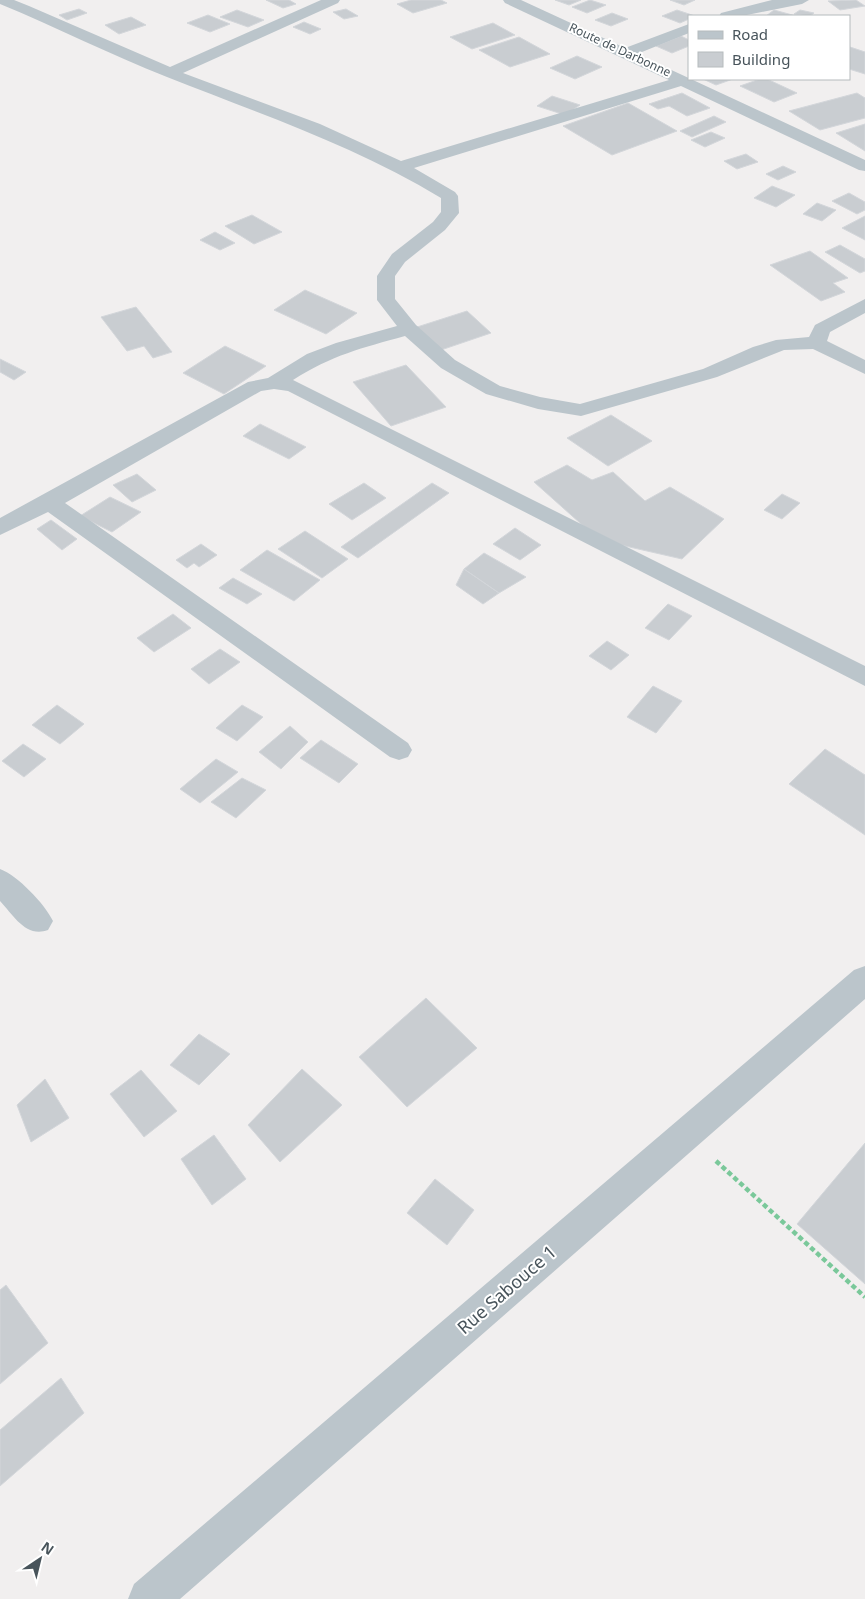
<svg xmlns="http://www.w3.org/2000/svg" width="865" height="1599" viewBox="0 0 865 1599" font-family="'Noto Sans',sans-serif">
	<style>
		.building { fill: #c9cdd1; stroke: #d3d6da }
		.lines { fill: none; stroke-linecap: round; stroke-linejoin: round }
		.path { stroke: #7ac89a; stroke-width: 4.5; stroke-dasharray: 5 3; stroke-linecap: butt }
		.street { fill: #bbc5cb; fill-rule: evenodd }
		.labels { text-anchor: middle; stroke-width: 4; stroke-linejoin: round; paint-order: stroke }
		.far-street-label { font-size: 12px; fill: #48545b; stroke: #fff }
		.near-street-label { font-size: 18px; fill: #48545b; stroke: #fff }
	</style>
	<rect width="100%" height="100%" fill="#f1efef"/>
	<path class="building" d="M266,0H289L296,4L283,8Z
		M411,0H441L447,3L413,13L397,4Z
		M555,0H581L569,5Z
		M590,0L606,5L587,13L572,7Z
		M670,0H695L684,5Z
		M856,0L865,6L840,10L828,1Z
		M79,9L87,13L67,20L59,15Z
		M346,9L358,16L344,19L333,12Z
		M237,10L264,20L248,27L220,17Z
		M677,10L695,16H689V19L680,23L662,16Z
		M774,10L796,16H766Z
		M800,10L814,13L810,16L794,14Z
		M612,13L628,19L611,26L595,20Z
		M208,15L230,24L210,32L187,23Z
		M131,17L146,25L119,34L105,25Z
		M304,22L321,29L310,34L293,27Z
		M493,23L515,35L472,49L450,37Z
		M681,36L689,40V46L672,53L656,46Z
		M519,37L550,54L510,67L479,50Z
		M850,47L865,52V74L849,69Z
		M577,56L602,67L575,79L550,68Z
		M703,79H733L716,85Z
		M760,79H767L797,93L774,102L740,86Z
		M682,93L710,108L687,116L669,106L658,109L649,104Z
		M857,93L865,98V118L820,130L789,111Z
		M552,96L580,105L565,115L537,106Z
		M628,103L677,131L612,155L563,126Z
		M714,116L726,122L692,137L680,131Z
		M865,124V151L836,133Z
		M711,132L725,138L705,147L691,140Z
		M746,154L758,162L737,169L724,161Z
		M783,166L796,172L778,180L766,174Z
		M772,186L795,195L776,207L754,198Z
		M849,193L865,202V210L857,214L832,201Z
		M817,203L836,210L822,221L803,214Z
		M252,215L282,232L254,244L225,226Z
		M865,216V240L842,228Z
		M215,232L235,243L220,250L200,240Z
		M840,245L865,259V271L860,273L825,252Z
		M810,251L848,278L833,283L845,292L821,301L770,265Z
		M305,290L357,313L326,334L274,310Z
		M136,307L172,352L153,358L144,346L127,351L101,317Z
		M467,311L491,333L438,351L414,328Z
		M225,346L266,366L224,394L183,373Z
		M0,359L26,372L14,380L0,372Z
		M406,365L446,407L391,426L353,382Z
		M611,415L652,441L608,466L567,438Z
		M260,424L306,447L289,459L243,436Z
		M567,465L592,480L613,472L645,501L670,487L724,519L682,559L599,540L534,482Z
		M137,474L156,490L132,502L113,485Z
		M364,483L386,498L352,520L329,504Z
		M432,483L449,493L358,558L341,547Z
		M782,494L800,503L782,519L764,510Z
		M110,497L141,512L112,532L80,516Z
		M51,520L77,539L62,550L37,529Z
		M515,528L541,545L520,560L493,544Z
		M305,531L348,559L322,578L278,549Z
		M201,544L217,555L199,567L194,563L187,568L176,560Z
		M267,550L320,580L294,601L240,570Z
		M484,553L526,577L499,593L464,569Z
		M464,569L499,593L483,604L456,585Z
		M233,578L262,594L247,604L219,588Z
		M668,604L692,616L669,640L645,628Z
		M173,614L191,628L154,652L137,638Z
		M607,641L629,655L611,670L589,656Z
		M220,649L240,662L209,684L191,669Z
		M653,686L682,701L656,733L627,717Z
		M57,705L84,724L60,744L32,725Z
		M242,705L263,717L237,741L216,728Z
		M290,726L308,742L281,769L259,752Z
		M321,740L358,764L339,783L300,758Z
		M23,744L46,759L24,777L2,761Z
		M825,749L865,775V835L789,784Z
		M216,759L238,772L200,803L180,789Z
		M242,778L266,790L236,818L211,802Z
		M426,998L477,1048L407,1107L359,1057Z
		M199,1034L230,1054L199,1085L170,1065Z
		M302,1069L342,1105L280,1162L248,1125Z
		M141,1070L177,1111L144,1137L110,1094Z
		M45,1079L69,1118L31,1142L17,1105Z
		M214,1135L246,1179L212,1205L181,1159Z
		M865,1143V1284L797,1224Z
		M435,1179L474,1210L447,1245L407,1213Z
		M6,1285L48,1343L0,1384V1290Z
		M61,1378L84,1413L0,1486V1430Z"/>
	<g class="lines">
		<path class="path" d="M716,1161L865,1297"/>
		<path class="street" d="M0,0H14L29,6L170,67L321,0H340L338,3L183,73L320,124L401,161L669,80L505,3L503,0H521L625,48L689,24V33L637,54L865,160V171L859,170L681,86L414,168L455,192L458,196L459,213L445,230L405,262L395,276V299L416,325L455,360L500,386L540,397L580,404L703,369L753,347L776,340L809,337L815,325L865,299V313L830,332L827,341L865,360V374L813,349L784,350L717,377L581,416L538,409L486,394L441,368L405,336C362,348 332,355 293,380L865,666V686L288,391L274,389L261,391L65,503L408,743L412,750L408,757L399,760L390,757L48,512L0,535V518L248,382L268,378L307,354L336,343L397,326L377,300V276L392,254L433,222L441,212V198C354,145 260,114 167,77C111,55 56,27 0,4Z
			M772,0H809L802,4L742,16H719L721,13Z
			M0,869C17,875 45,904 53,921L48,930C26,938 14,916 0,901Z
			M865,966V999L180,1599H128L134,1584L854,970Z"/>
	</g>
	<g class="labels">
		<g class="far-street-label">
			<text transform="translate(620 50) rotate(25)" y="4">Route de Darbonne</text>
		</g>
		<g class="near-street-label">
			<text transform="translate(507 1290) rotate(-41)" y="6">Rue Sabouce 1</text>
		</g>
	</g>
	<rect x="688" y="15" width="162" height="65" fill="#ffffff" stroke="#b6bbbd"/>
	<rect x="698" y="31" width="25" height="8" fill="#bbc5cb" stroke="#b6bbbd"/>
	<text x="732" y="40" font-size="15" fill="#48545b">Road</text>
	<rect x="698" y="52" width="25" height="15" fill="#c9cdd1" stroke="#b6bbbd"/>
	<text x="732" y="65" font-size="15" fill="#48545b">Building</text>
	<g transform="translate(40 1559) rotate(35)" stroke="#ffffff" stroke-width="4" paint-order="stroke">
	<path d="M0-4L9 19L0 12L-9 19Z" fill="#48545b"/>
	<text y="-8" font-size="14" font-weight="bold" text-anchor="middle" fill="#48545b">N</text>
	</g>
</svg>
